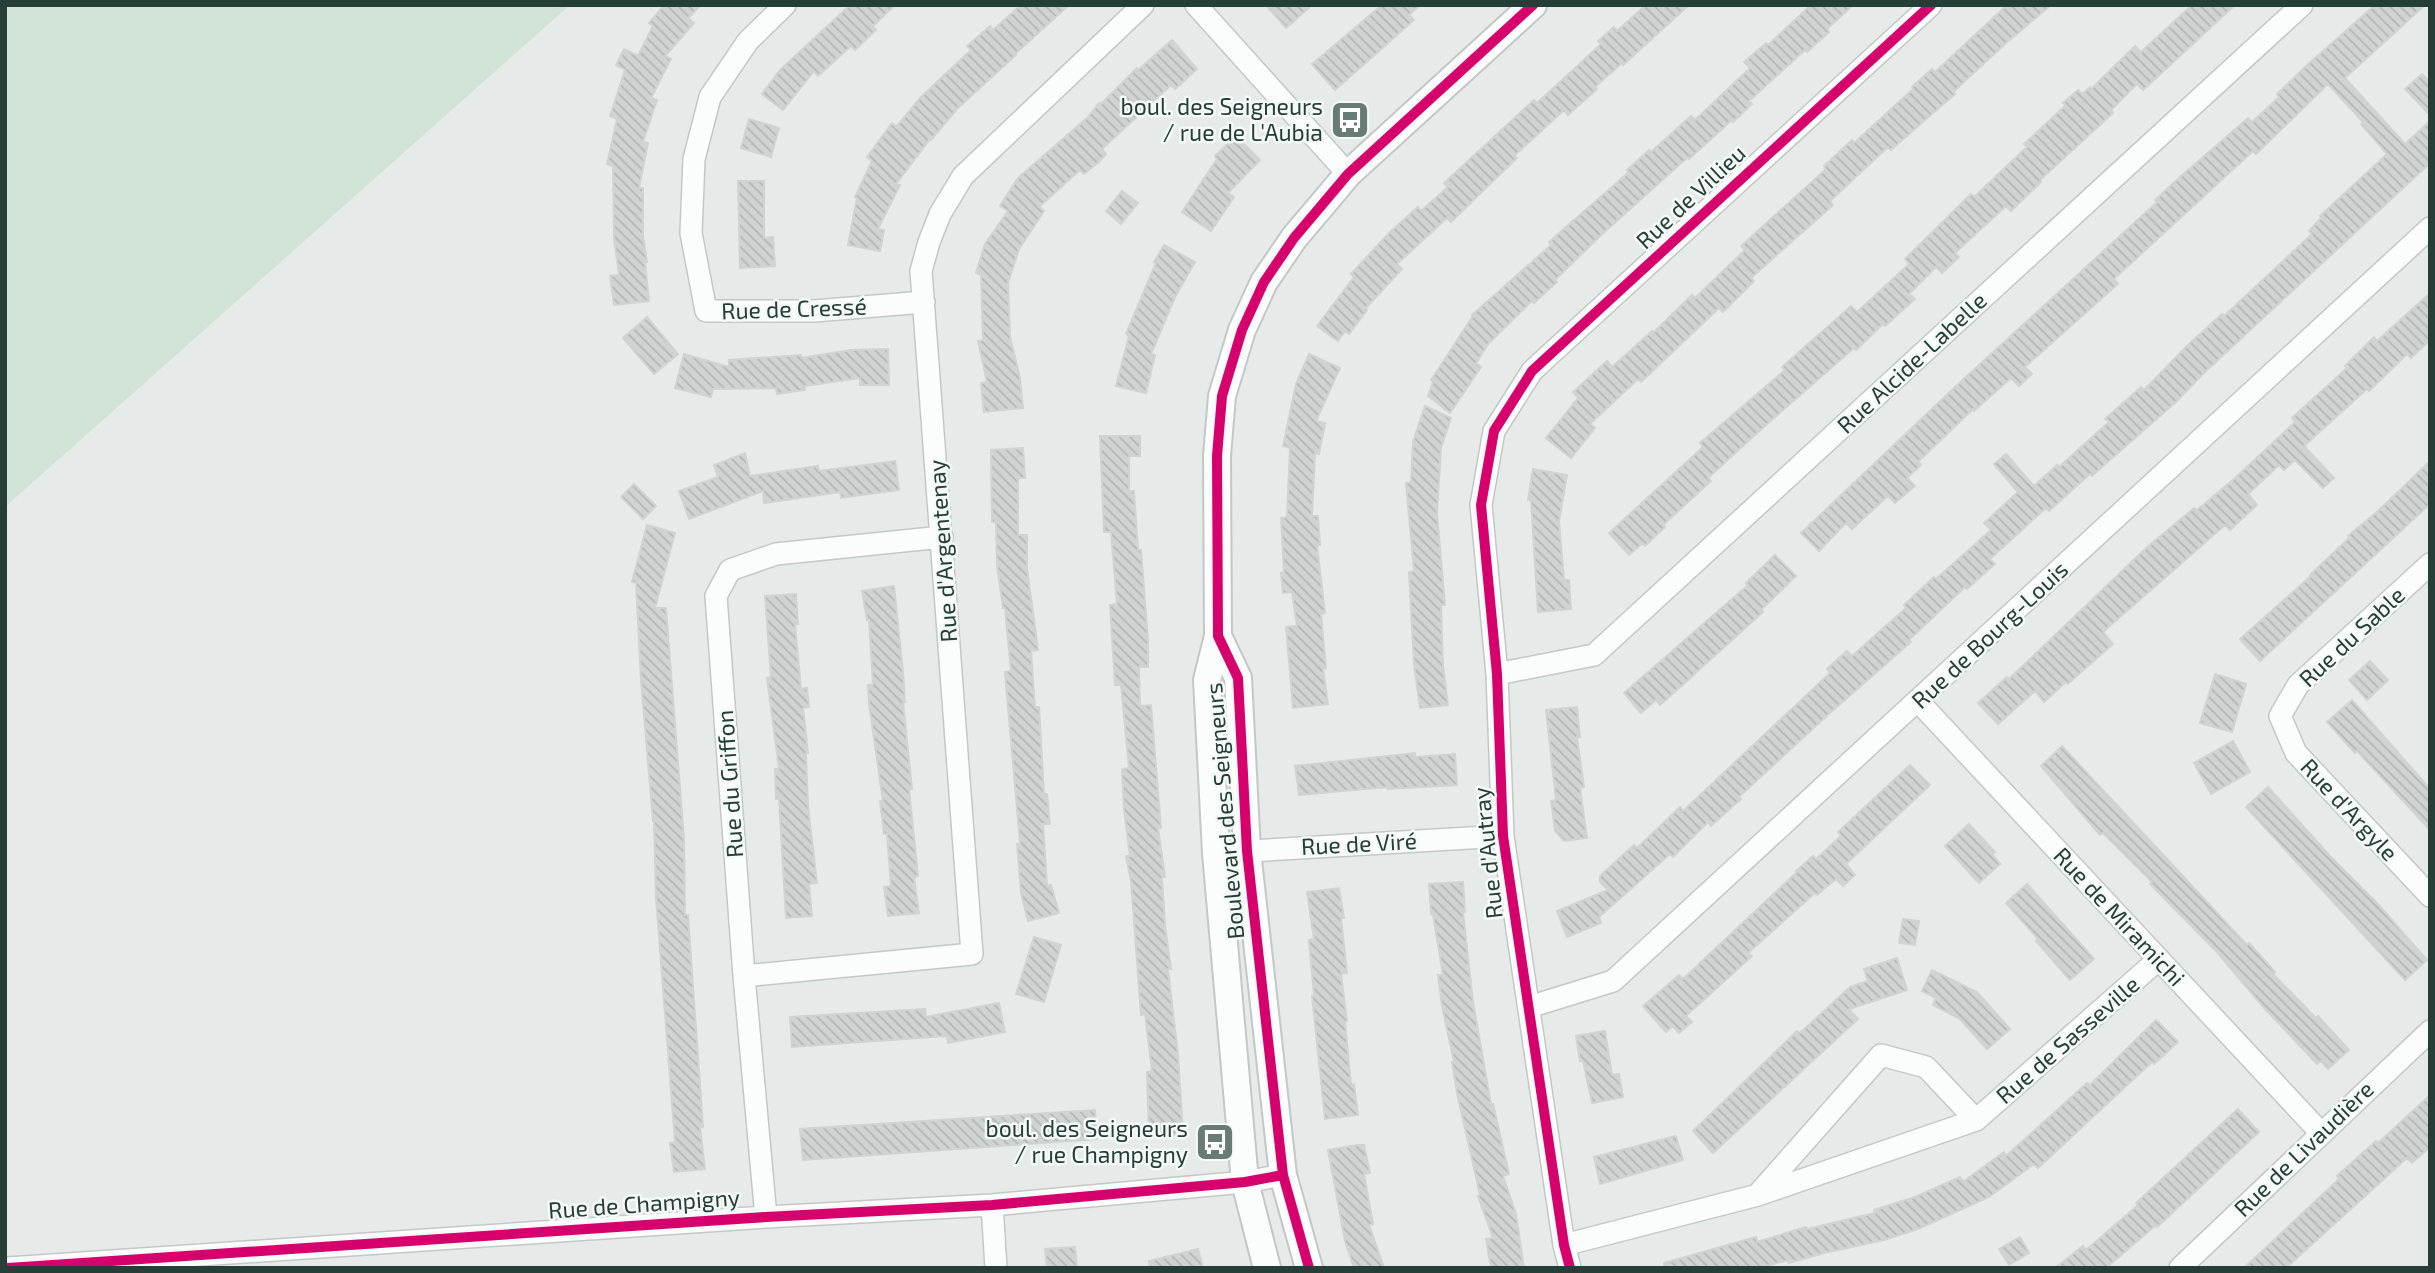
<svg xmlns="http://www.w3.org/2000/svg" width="2435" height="1273" viewBox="0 0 2435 1273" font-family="'Exo 2',sans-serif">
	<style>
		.green { fill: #d1e3d7 }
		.building { fill: url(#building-back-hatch); stroke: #cfd4d2; stroke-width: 2 }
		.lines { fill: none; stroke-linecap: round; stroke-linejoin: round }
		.minor-casing { stroke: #c3c8c6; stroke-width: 24 }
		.tertiary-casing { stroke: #c3c8c6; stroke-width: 30 }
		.minor { stroke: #fbfcfc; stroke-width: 21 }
		.tertiary { stroke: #fbfcfc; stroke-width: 26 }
		.cycleway-casing { stroke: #f5f9f7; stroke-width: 15 }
		.cycleway { stroke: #d6006c; stroke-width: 10 }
		.labels { text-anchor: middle; stroke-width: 5; stroke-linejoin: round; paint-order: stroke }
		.poi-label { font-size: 23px; fill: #253e38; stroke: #f5f9f7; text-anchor: end }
		.street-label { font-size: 23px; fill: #253e38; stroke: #f5f9f7 }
	</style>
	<defs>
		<pattern id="building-back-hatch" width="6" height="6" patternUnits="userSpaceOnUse" patternTransform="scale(1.75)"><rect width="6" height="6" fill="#cfd4d2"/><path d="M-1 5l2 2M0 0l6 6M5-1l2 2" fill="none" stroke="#b2b7b5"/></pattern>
	</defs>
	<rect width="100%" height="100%" fill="#e6ebe9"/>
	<path class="green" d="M5,5H570L5,507Z"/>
	<path class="building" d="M664,5H701L688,18L694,23L665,56L671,59L651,98L657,100L643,142L648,143L639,188H643V235L647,262H645L649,301L614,305L610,276L619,275L614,238L613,166L607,164L617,119L610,116L625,70L616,65L624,49L638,56L653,26L649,23Z
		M850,5H895L873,26L876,30L855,50L851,46L818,76L814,71L783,110L762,94L780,70Z
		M1021,5H1069L1015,54L1016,55L957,109L931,140L930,139L896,184L900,185L878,229L884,230L880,251L848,245L857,198L855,197L872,161L867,157L892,123L896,127L922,96L971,50L967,46L990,26L993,30Z
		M1266,5H1312L1286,28Z
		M1382,5H1420L1409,15L1414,20L1335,90L1312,64Z
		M1646,5H1689L1623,65L1622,63L1595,87L1597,89L1568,115L1564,110L1514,156L1517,158L1451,222L1447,218L1397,264L1402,269L1365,309L1367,310L1349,334L1345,331L1338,341L1317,326L1354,277L1351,274L1390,232L1418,207L1421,211L1448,187L1444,183L1534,100L1537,103L1587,57L1601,44L1598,41L1614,27L1617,31Z
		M1811,5H1853L1827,29L1829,32L1807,52L1805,50L1749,101L1752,104L1733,122L1732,120L1689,159L1688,157L1600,236L1555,280L1557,282L1534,303L1532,301L1489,343L1476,363L1481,367L1450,413L1428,396L1433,382L1431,380L1473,316L1472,315L1551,245L1549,242L1629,172L1627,170L1649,150L1651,152L1691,116L1695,120L1750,68L1744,62L1766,43L1768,45Z
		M2007,5H2051L2005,44L1953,92L1955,94L1891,150L1888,147L1830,201L1833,205L1751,278L1754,281L1723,312L1719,308L1641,382L1638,379L1590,424L1595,428L1571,458L1546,438L1578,398L1573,392L1607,361L1612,367L1652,331L1653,333L1692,295L1695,298L1745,250L1741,246L1826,169L1824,166L1852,140L1854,143L1913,89L1912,87L1932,69L1935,72Z
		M2192,5H2235L2143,90L2137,84L2111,110L2113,113L2040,180L2041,182L2011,211L2006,206L1955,253L1959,257L1942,273L1936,267L1909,294L1915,299L1885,326L1883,324L1856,350L1854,348L1766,425L1708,478L1711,481L1663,525L1665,527L1645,546L1643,543L1629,555L1609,533L1703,447L1700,443L1785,370L1782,367L1851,306L1857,312L1909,264L1905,259L1971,194L1974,197L2027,147L2024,144L2066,105L2063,103L2078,90L2082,94L2090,87L2091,89L2135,46L2141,52Z
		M2375,5H2425L2345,78L2405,144L2430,121V163L2204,373L2177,401L2092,476L2090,474L2049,511L2046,508L1990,559L1995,564L1967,589L1965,587L1909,640L1911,642L1830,713L1739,797L1741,799L1711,826L1708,822L1673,857L1670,854L1599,917L1601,923L1567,937L1557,911L1608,890L1600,882V876L1634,845L1637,848L1680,807L1683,811L1830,673L1827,669L1847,651L1852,656L1906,608L1904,605L1934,577L1936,579L1991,530L1984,523L2018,492L1994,464L2006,454L2034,486L2057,465L2059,467L2109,422L2105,419L2141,387L2144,390L2188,345L2222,314L2224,316L2312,234L2309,231L2321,218L2320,216L2387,154L2361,124L2363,122L2328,84L2256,154L2253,151L2114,279L2118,284L2025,367L2032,374L2019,386L2011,378L1974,411L1973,409L1918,462L1921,465L1907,478L1915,486L1895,503L1888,496L1852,529L1846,523L1819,551L1801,533L1954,388L2157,202L2155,200L2180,177L2248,118L2252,122L2279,97L2277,94L2305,67Z
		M1172,40L1197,69L1175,89L1171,85L1102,149L1106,154L1099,162L1084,174L1080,170L1039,207L1044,211L1019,249L1008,283L1010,337L1020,378L1023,408L984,412L981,383L987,382L978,341L983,340L981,275L976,273L985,244L1008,211L1000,206L1018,178L1087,118L1099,103L1101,104L1137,68L1138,70Z
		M2422,74L2430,82V115L2405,89Z
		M749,119L779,128L771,157L741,148Z
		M1236,136L1260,160L1228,193L1234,197L1211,231L1182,212L1217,159L1215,156Z
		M738,181H764V238L773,237L775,266L740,268Z
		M1122,191L1138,203L1121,224L1106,211Z
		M1164,245L1195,262L1175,297L1151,354L1155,355L1146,393L1116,386L1129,336L1126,334L1156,263L1154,262Z
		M2430,293V340L2411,358L2407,354L2369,391L2367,389L2304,446L2334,478L2323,488L2295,460L2284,470L2279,465L2248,494L2257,505L2230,530L2225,525L2103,632L2113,644L2068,684L2066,682L2044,702L2035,691L1998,724L1978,703L2007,677L2009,679L2145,549L2194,508L2197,510L2234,479L2295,422L2292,418L2347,368L2345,366L2374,337L2377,341Z
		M647,317L678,354L654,374L623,338Z
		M888,349L889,385H860V378L805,386V390L777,394L776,388L713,389L711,397L675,388L684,354L729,367V360L801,355V358L851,350Z
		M1309,354L1340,368L1316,421L1325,423L1319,454L1315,453L1312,516H1318L1320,545H1317L1325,613L1321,614L1326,668H1323L1328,704L1293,708L1286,627L1297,626L1292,592L1283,593L1281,573L1284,572L1281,518L1287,517L1290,448L1283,446L1296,384Z
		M1425,406L1451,418L1441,448L1437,513L1445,605H1441L1443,666L1448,705L1420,708L1414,665L1409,572L1414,571L1406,483H1411L1413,442Z
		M1100,436H1140V456H1129V491H1134L1138,550H1141L1148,640V667H1139L1140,706L1151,705L1161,828H1158L1165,877H1162L1165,925L1171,969H1168L1178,1055L1183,1134L1149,1137L1147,1072L1152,1071L1145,1014L1141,1015L1131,881L1126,856H1130L1124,810L1122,769L1129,768L1121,685H1115L1110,605L1117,604L1111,532H1104Z
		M1023,448L1025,478H1018V535H1027V568L1038,650L1031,651L1035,707H1039L1044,794H1047L1050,824H1043L1047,886L1051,885L1059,913L1028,921L1021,893L1017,844H1020L1005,672L1011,671L1005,608H1003L997,565L996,522H992L991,450Z
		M745,453L750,476L818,466L819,471L895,461L899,490L841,498L840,492L764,503L763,491L689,519L679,491L718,477L714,465Z
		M2430,461V504L2260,661L2240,639L2311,576L2310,575L2349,538L2348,536L2378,511Z
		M1533,469L1567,475L1559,521L1564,580H1569L1571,609L1538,612L1531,501L1528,500Z
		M634,484L656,506L643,519L621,497Z
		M647,525L675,533L655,608H666L684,839L685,915H688L703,1127H700L705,1169L674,1172L670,1143L675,1142L656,898L654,821H653L641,680L636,583L632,582Z
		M1775,555L1796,576L1761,610L1763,612L1678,689L1660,705L1656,700L1641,713L1624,693L1748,585L1746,583Z
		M894,586L903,672L905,702H903L912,789H909L918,876L914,877L919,913L888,916L884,887L891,886L887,834H884L880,801H883L869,704L868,685L873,684L869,620H867L862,591Z
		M796,594L798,624L795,625L801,689L807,688L809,707L803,708L808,753H806L808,806L817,883L809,884L812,916L786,918L779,799H776L775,769H779L767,678L771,677L765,596Z
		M2370,661L2388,680L2367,700L2349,680Z
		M2215,674L2246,684L2232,732L2200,723Z
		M2352,700L2430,789V830L2357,751L2355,753L2327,722Z
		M1577,707L1580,737H1577L1584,787L1580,788L1587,838L1564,841L1555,831L1551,801L1556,800L1546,710Z
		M2233,741L2250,772L2211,794L2194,763Z
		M2062,746L2247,945L2249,943L2275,972L2273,974L2316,1018L2318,1016L2349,1050L2328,1069L2321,1061L2317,1064L2265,1009L2216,951L2150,884L2152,882L2103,833L2100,835L2041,766Z
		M1415,753V757L1455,754L1457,785L1388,789V787L1299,795L1295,766Z
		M1910,765L1930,785L1846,864L1855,875L1843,886L1836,879L1817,895L1815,893L1748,953L1752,956L1686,1016L1692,1022L1679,1033L1673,1026L1666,1032L1643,1006L1679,975L1683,979L1797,872L1796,871L1813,856L1816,859L1841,836L1838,832Z
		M2268,787L2330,856L2377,903L2427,960L2405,980L2246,807Z
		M1969,824L1995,852L1992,854L2000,864L1979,883L1945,846Z
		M1463,882L1465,912H1463L1473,1002L1491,1104H1493L1509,1174L1503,1176L1516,1214L1524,1268H1491L1486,1239L1493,1238L1478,1196L1480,1195L1457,1093L1452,1062H1454L1442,1006L1438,975H1443L1433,914H1431L1429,884Z
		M2027,884L2094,959L2070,980L2036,941L2038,939L2006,903Z
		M1339,888L1344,918H1341L1347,973L1341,974L1347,1021L1345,1022L1351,1085L1354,1084L1358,1115L1325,1119L1312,996L1314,995L1309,940L1314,939L1307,892Z
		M1903,919L1919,921L1915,945L1899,943Z
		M1034,937L1061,945L1044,1002L1016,994Z
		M1897,958L1907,990L1849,1009L1858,1019L1713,1153L1693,1131L1797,1031L1800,1033L1850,987L1868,981L1864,969Z
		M1932,970L1977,992L2010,1029L1987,1049L1960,1019L1933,1005L1936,998L1922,991Z
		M999,1003L1005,1032L948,1043L947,1036L792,1047L790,1017L925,1009L926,1017Z
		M2156,1020L2178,1042L2154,1064L2152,1062L2038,1168L2034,1164L1989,1197L1918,1229L1884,1240L1824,1253L1789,1263L1788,1260L1760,1268H1665L1664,1263L1756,1237L1757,1242L1806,1227L1807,1229L1875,1213L1874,1210L1915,1197L1960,1177L1963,1182L2004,1152L2006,1156L2087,1083L2090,1085Z
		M1605,1031L1612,1075L1619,1074L1623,1097L1592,1103L1583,1061H1580L1576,1036Z
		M2430,1095V1147L2412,1163L2407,1158L2286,1268H2244L2339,1179L2337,1176L2376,1141L2378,1143Z
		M2238,1109L2259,1132L2157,1227L2156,1225L2106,1268H2055L2083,1246L2086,1250L2138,1205L2136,1203Z
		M1095,1110L1097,1139L803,1160L800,1129Z
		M1676,1136L1683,1160L1600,1184L1594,1157Z
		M1357,1145H1364L1370,1173L1364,1174L1373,1224L1369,1225L1384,1268H1354L1345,1241L1328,1150Z
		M2020,1237L2029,1253L2009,1265L1999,1249Z
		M1075,1247L1077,1268H1047L1045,1249Z
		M1198,1249L1203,1268H1150L1149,1261Z"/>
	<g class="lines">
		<g class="minor-casing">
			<path id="minor" d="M785,5L748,41L710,97L694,159L691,233L706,311H814L924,302
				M1196,5L1348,174
				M2430,564L2298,685L2280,716L2296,753L2430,896
				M1497,674L1594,655L2302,5
				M1918,701L2320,1132
				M1216,853L1503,836
				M744,976L972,954L921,271L929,242L940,214L963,176L1143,5
				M1529,1007L1613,981L2430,228
				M1760,1192L1881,1055L1926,1067L1976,1120
				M992,1205L996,1268
				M766,1217L744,976L716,596L730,570L776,554L942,537
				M1564,1245L1758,1195L1976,1120L2159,959
				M8,1268L766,1217L992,1205L1245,1182L1283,1175
				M1570,1268L1564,1245L1503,836L1497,674L1481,505L1494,431L1532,371L1931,5
				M2180,1268L2430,1031"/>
		</g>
		<g class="tertiary-casing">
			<path id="tertiary" d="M1218,636L1238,678L1247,851L1283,1175L1309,1268
				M1267,1268L1245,1182L1216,853L1207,680L1218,636L1217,456L1222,396L1242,330L1264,282L1294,238L1348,174L1533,5"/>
		</g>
		<use href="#minor" class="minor"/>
		<use href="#tertiary" class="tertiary"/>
		<g class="cycleway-casing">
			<path id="cycleway" d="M8,1268L766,1217L992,1205L1245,1182L1283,1175
				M1309,1268L1283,1175L1247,851L1238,678L1218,636L1217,456L1222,396L1242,330L1264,282L1294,238L1348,174L1533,5
				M1570,1268L1564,1245L1503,836L1497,674L1481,505L1494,431L1532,371L1931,5"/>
		</g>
		<use href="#cycleway" class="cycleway"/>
	</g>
	<defs>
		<g id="bus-square" transform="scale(2.0125)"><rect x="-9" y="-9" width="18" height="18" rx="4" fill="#697b76" stroke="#f5f9f7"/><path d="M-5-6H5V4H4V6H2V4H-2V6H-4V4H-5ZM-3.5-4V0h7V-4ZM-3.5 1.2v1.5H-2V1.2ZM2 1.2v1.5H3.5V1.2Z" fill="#fff"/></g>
	</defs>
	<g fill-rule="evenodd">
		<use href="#bus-square" x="1350" y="120"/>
		<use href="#bus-square" x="1215" y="1142"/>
	</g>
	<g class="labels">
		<g class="poi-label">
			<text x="1323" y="115">boul. des Seigneurs<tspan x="1323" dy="26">/ rue de L'Aubia</tspan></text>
			<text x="1188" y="1137">boul. des Seigneurs<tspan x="1188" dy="26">/ rue Champigny</tspan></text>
		</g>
		<g class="street-label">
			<text transform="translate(1691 197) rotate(-43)" y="8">Rue de Villieu</text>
			<text transform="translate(794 309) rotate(-2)" y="8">Rue de Cressé</text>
			<text transform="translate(1912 363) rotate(-43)" y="8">Rue Alcide-Labelle</text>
			<text transform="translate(943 551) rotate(-94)" y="8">Rue d'Argentenay</text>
			<text transform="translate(1990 635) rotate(-43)" y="8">Rue de Bourg-Louis</text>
			<text transform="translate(2352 637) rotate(-43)" y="8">Rue du Sable</text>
			<text transform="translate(730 784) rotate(-94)" y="8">Rue du Griffon</text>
			<text transform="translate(2349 810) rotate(47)" y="8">Rue d'Argyle</text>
			<text transform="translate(1225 811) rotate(-95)" y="8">Boulevard des Seigneurs</text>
			<text transform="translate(1359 844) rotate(-3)" y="8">Rue de Viré</text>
			<text transform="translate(1488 853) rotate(-96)" y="8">Rue d'Autray</text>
			<text transform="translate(2119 917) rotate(47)" y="8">Rue de Miramichi</text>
			<text transform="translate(2068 1040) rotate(-41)" y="8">Rue de Sasseville</text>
			<text transform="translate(2304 1149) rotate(-44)" y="8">Rue de Livaudière</text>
			<text transform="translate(644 1204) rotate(-4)" y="8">Rue de Champigny</text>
		</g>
	</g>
	<rect width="2435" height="1273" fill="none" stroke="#253e38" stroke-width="14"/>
</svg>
